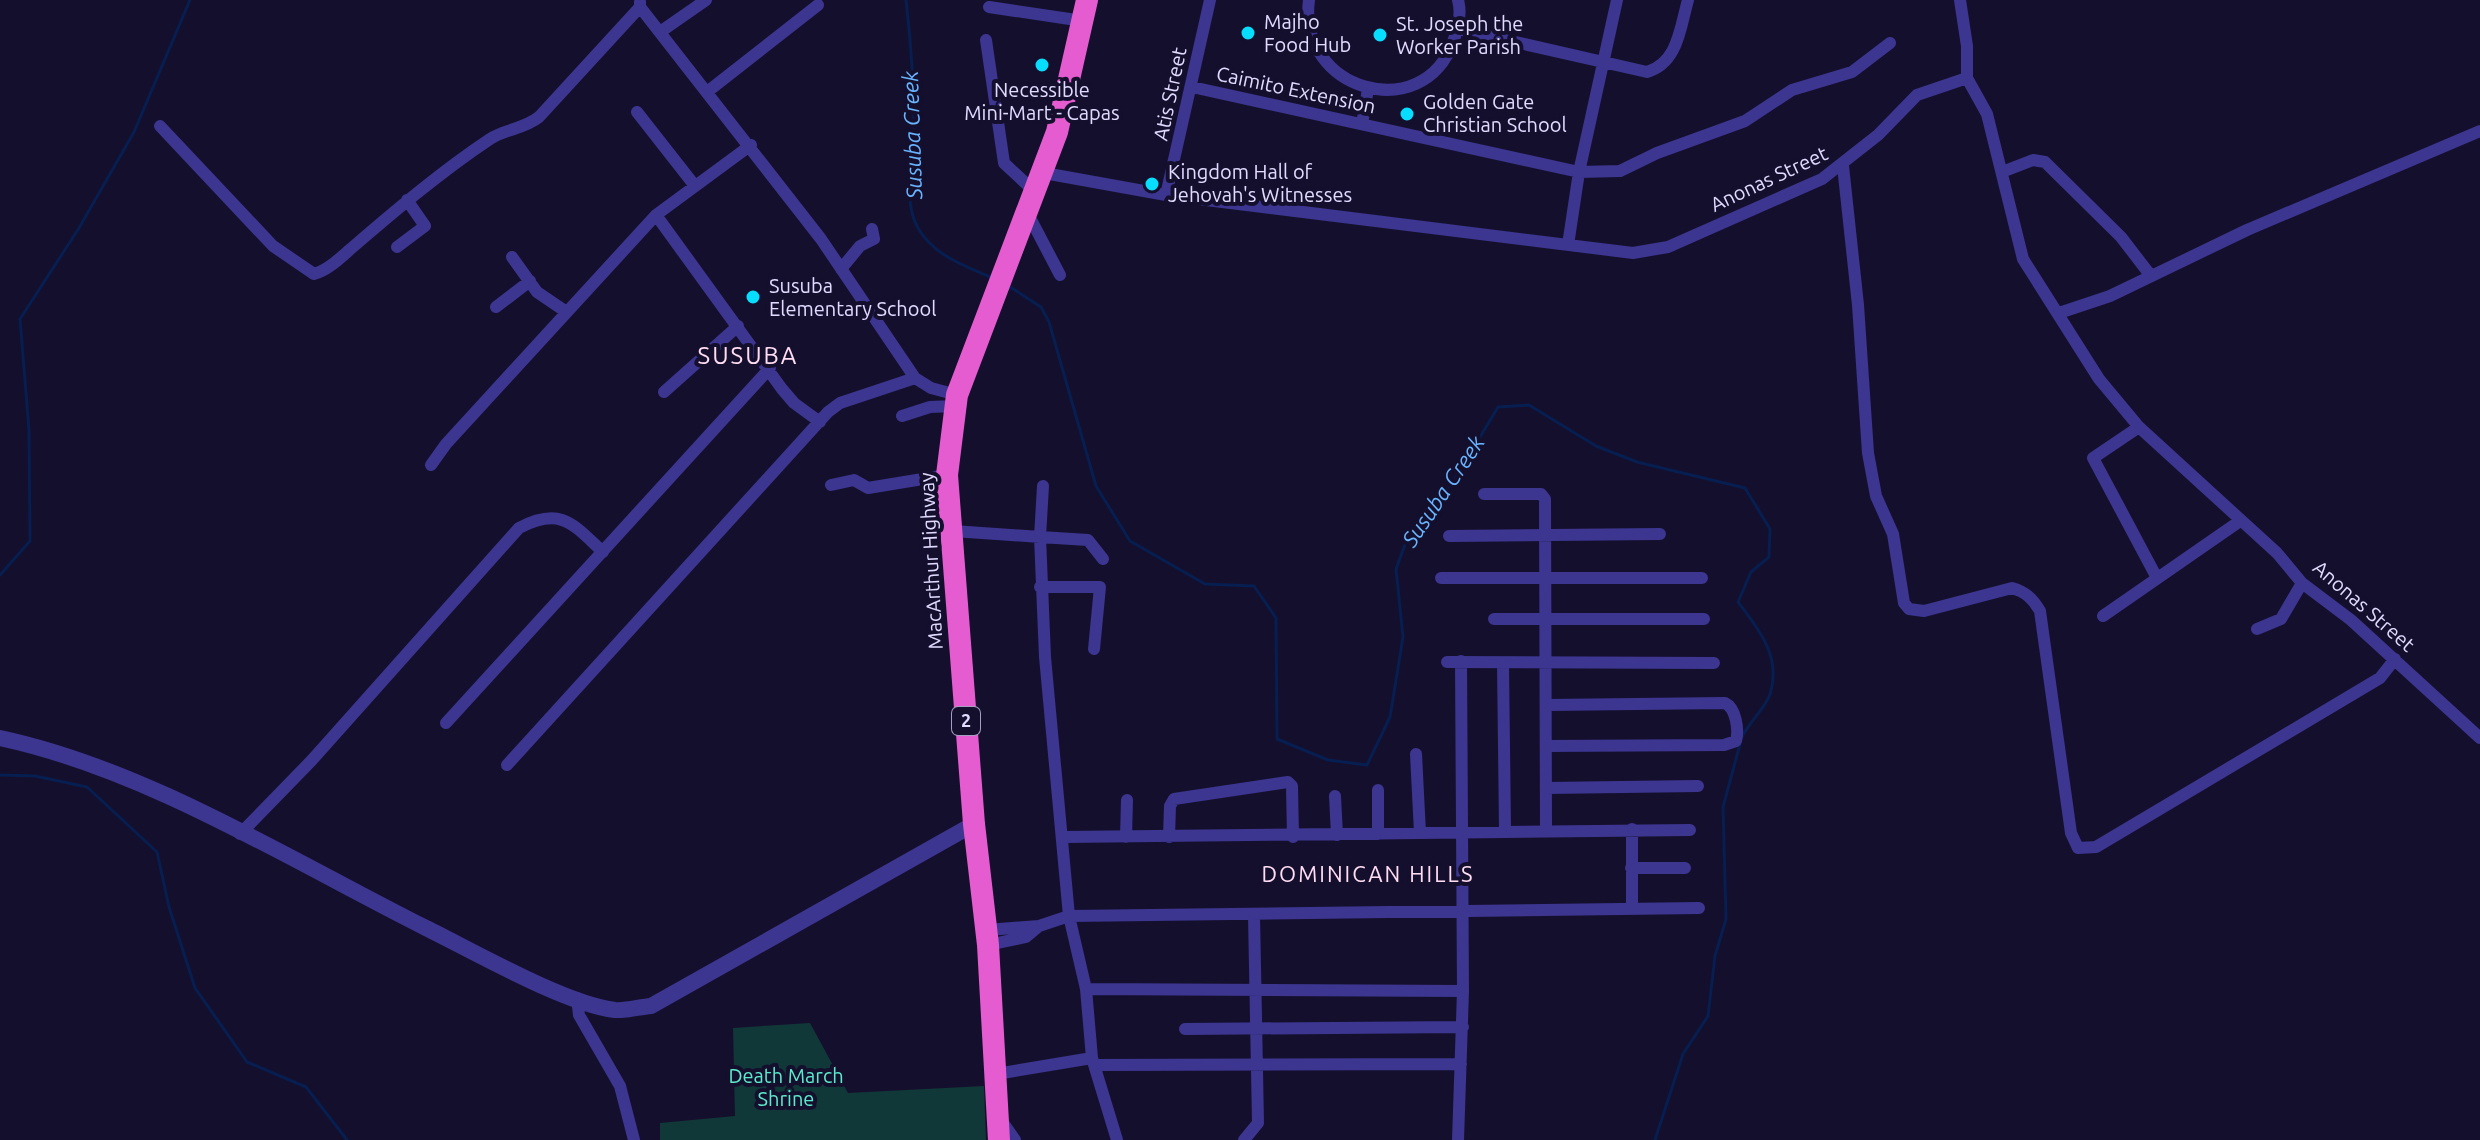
<svg xmlns="http://www.w3.org/2000/svg" width="2480" height="1140" viewBox="0 0 2480 1140" font-family="Ubuntu,sans-serif">
	<style>
		.green { fill: #113838 }
		.lines { fill: none; stroke-linecap: round; stroke-linejoin: round }
		.stream { stroke: #061e50; stroke-width: 3 }
		.minor { stroke: #3c3691; stroke-width: 12 }
		.tertiary { stroke: #3c3691; stroke-width: 16 }
		.trunk { stroke: #e45cd0; stroke-width: 22 }
		.poi-dot { fill: #07ddff; stroke: #150f2e; stroke-width: 3 }
		.labels { text-anchor: middle; stroke-width: 8; stroke-linejoin: round; paint-order: stroke }
		.shield { fill: #150f2e; stroke: #a49ec0; stroke-width: 2 }
		.shield-label { font-size: 18px; font-weight: bold; fill: #e1dbff }
		.poi-label { font-size: 20px; fill: #e1dbff; stroke: #150f2e; text-anchor: start }
		.street-label { font-size: 20px; fill: #e1dbff; stroke: #150f2e }
		.park-label { font-size: 20px; fill: #5beccd; stroke: #150f2e }
		.water-label { font-size: 22px; font-style: italic; fill: #69b4ff; stroke: #150f2e }
		.neighbourhood-label { font-size: 22px; letter-spacing: 2px; fill: #ffddf2; stroke: #150f2e }
		.quarter-label { font-size: 24px; letter-spacing: 2px; fill: #ffddf2; stroke: #150f2e }
	</style>
	<rect width="100%" height="100%" fill="#150f2e"/>
	<path class="green" d="M810,1023L848,1093L984,1086L986,1140H660V1123L735,1116L733,1028Z"/>
	<g class="lines">
		<path class="stream" d="M906,0C911,43 914,86 914,130C914,159 902,201 918,228C934,256 965,266 993,278
			M1007,285L1041,307L1049,322L1096,486L1130,541L1205,584L1254,586L1276,618L1277,739L1328,760L1367,765L1390,717L1403,637L1396,569L1406,542L1455,479L1498,407L1529,405L1596,446L1637,462L1745,488L1770,529L1769,557L1751,572L1738,602C1759,629 1782,658 1770,694C1765,709 1749,722 1742,737
			M0,575L30,541L29,430L20,319L79,228L134,132L190,0
			M0,775L35,776L87,787L157,852L169,907L195,988L247,1062L306,1087L347,1140
			M1655,1140L1683,1054L1708,1016L1715,956L1726,919L1723,807L1740,744"/>
		<path class="minor" d="M1309,0C1297,91 1423,126 1453,42C1458,29 1462,14 1458,0
			M1960,0L1967,46V78
			M640,2V7L821,239L915,378L931,388L957,395
			M989,7L1083,21
			M1458,29L1647,72C1678,63 1680,28 1688,0
			M660,32L706,0
			M986,40L1004,163L1035,192
			M1192,87L1579,172L1620,171L1657,153L1745,121L1792,90L1852,72L1890,43
			M707,92L818,5
			M637,112L695,186
			M1362,124L1368,89
			M160,126L273,246L314,274C329,270 342,256 354,246C397,209 442,171 490,139C505,129 524,129 539,117L640,7
			M1843,166L1858,305L1868,453L1876,496L1893,534L1904,603L1909,609L1924,611L2012,588C2026,592 2033,599 2040,611L2071,833L2078,848L2096,847L2380,678L2395,659
			M2002,172L2033,160L2045,162L2121,237L2151,276
			M1044,173L1166,195L1633,253L1668,247L1822,179L1878,135L1917,95L1967,78L1987,114L2023,259L2099,379L2139,427L2277,553L2302,583L2351,620L2480,738
			M1166,195L1210,0
			M1027,212L1060,275
			M656,215L782,389L794,403L820,422
			M1568,245L1579,172L1617,0
			M397,247L425,226L407,200
			M512,257L537,292L565,311
			M841,269L860,246L874,239L872,229
			M496,307L530,281
			M2059,313L2110,296L2247,230L2480,131
			M664,392L738,326
			M902,416L930,407L955,406
			M2139,427L2093,458L2157,578
			M431,465L446,444L656,215L751,145
			M831,485L854,480L868,488L947,475
			M1484,494H1541L1545,499L1546,830
			M953,531L1040,537L1043,486
			M1449,536L1660,534
			M1103,559L1088,540L1040,537L1045,657L1069,916L1086,989L1092,1058L1117,1140
			M1441,578H1702
			M1040,587H1100L1094,649
			M2103,616L2240,521
			M1494,619H1704
			M2257,629L2281,619L2302,583
			M1447,662L1714,663
			M1503,663L1505,830
			M446,723L770,368
			M1546,746L1724,745L1736,741C1739,730 1736,708 1725,703L1547,705
			M1416,754L1420,833
			M507,765L828,412L840,403L915,378
			M1546,788L1698,786
			M1335,796L1337,835
			M1632,829V908
			M240,834L312,760L519,528C561,506 573,524 603,552
			M1378,834V790
			M1064,837L1690,830
			M1126,837L1127,800
			M1169,837L1170,806L1174,799L1288,782L1292,786L1293,837
			M1631,868H1685
			M987,930L1039,926L1069,916L1699,908
			M988,945L1026,937L1039,926
			M1086,989L1463,991
			M577,998L579,1015L620,1086L634,1140
			M1185,1029L1463,1027
			M1094,1065L1461,1064
			M996,1074L1092,1058
			M1001,1120L1015,1140
			M1244,1140L1258,1123L1254,915
			M1458,1140L1463,991L1461,661"/>
		<path class="tertiary" d="M0,738C146,769 292,861 426,928C473,951 565,1004 615,1010C626,1011 639,1007 651,1006L974,824"/>
		<path class="trunk" d="M999,1140L988,945L974,824L947,475L957,395L1057,132L1087,0"/>
	</g>
	<g class="poi-dot">
		<circle cx="1248" cy="33" r="8"/>
		<circle cx="1380" cy="35" r="8"/>
		<circle cx="1042" cy="65" r="8"/>
		<circle cx="1407" cy="114" r="8"/>
		<circle cx="1152" cy="184" r="8"/>
		<circle cx="753" cy="297" r="8"/>
	</g>
	<g class="labels">
		<rect class="shield" x="952" y="707" width="28" height="28" rx="6"/>
		<g class="shield-label">
			<text x="966" y="727">2</text>
		</g>
		<g class="poi-label">
			<text x="1264" y="29">Majho<tspan x="1264" dy="23">Food Hub</tspan></text>
			<text x="1396" y="31">St. Joseph the<tspan x="1396" dy="23">Worker Parish</tspan></text>
			<text x="1042" y="97" text-anchor="middle">Necessible<tspan x="1042" dy="23">Mini-Mart - Capas</tspan></text>
			<text x="1423" y="109">Golden Gate<tspan x="1423" dy="23">Christian School</tspan></text>
			<text x="1168" y="179">Kingdom Hall of<tspan x="1168" dy="23">Jehovah's Witnesses</tspan></text>
			<text x="769" y="293">Susuba<tspan x="769" dy="23">Elementary School</tspan></text>
		</g>
		<g class="street-label">
			<text transform="translate(1296 90) rotate(12)" y="7">Caimito Extension</text>
			<text transform="translate(1170 94) rotate(-78)" y="7">Atis Street</text>
			<text transform="translate(1769 179) rotate(-25)" y="7">Anonas Street</text>
			<text transform="translate(931 561) rotate(-93)" y="7">MacArthur Highway</text>
			<text transform="translate(2364 606) rotate(41)" y="7">Anonas Street</text>
		</g>
		<g class="park-label">
			<text x="786" y="1083">Death March<tspan x="786" dy="23">Shrine</tspan></text>
		</g>
		<g class="water-label">
			<text transform="translate(912 135) rotate(-92)" y="8">Susuba Creek</text>
			<text transform="translate(1443 491) rotate(-56)" y="8">Susuba Creek</text>
		</g>
		<g class="neighbourhood-label">
			<text x="1368" y="882">DOMINICAN HILLS</text>
		</g>
		<g class="quarter-label">
			<text x="748" y="364">SUSUBA</text>
		</g>
	</g>
</svg>
